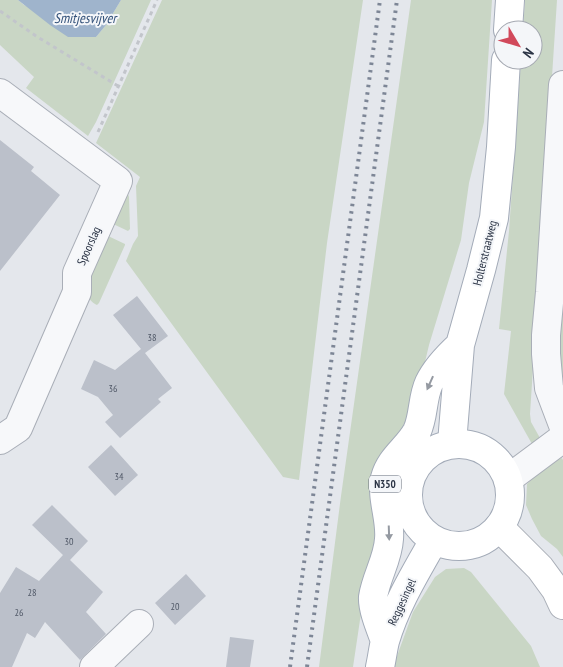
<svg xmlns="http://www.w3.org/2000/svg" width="563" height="667" viewBox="0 0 563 667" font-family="'PT Sans Narrow',sans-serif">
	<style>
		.green { fill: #c9d6c5 }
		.water { fill: #9fb4cc }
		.building { fill: #bbc0ca }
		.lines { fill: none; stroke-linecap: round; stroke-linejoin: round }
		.street-casing { stroke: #a9aeb7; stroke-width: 30 }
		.secondary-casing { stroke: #a9aeb7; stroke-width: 30 }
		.primary-casing { stroke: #a3abb8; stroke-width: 30 }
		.path { stroke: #c2c5cb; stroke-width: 3; stroke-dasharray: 4 4; stroke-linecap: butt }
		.street { stroke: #f7f8fa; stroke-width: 28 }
		.secondary { stroke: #fff; stroke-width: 28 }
		.primary { stroke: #fff; stroke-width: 28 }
		.rail { stroke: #7d8696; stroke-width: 4; stroke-dasharray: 2.5 5; stroke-linecap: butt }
		.oneway { fill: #959aa2 }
		.labels { text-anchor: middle; stroke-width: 4; stroke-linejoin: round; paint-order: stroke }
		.number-label { font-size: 10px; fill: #4f5766 }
		.shield { fill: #f4f6f9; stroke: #676e7b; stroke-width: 1 }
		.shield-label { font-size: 11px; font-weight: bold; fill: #2b3445 }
		.street-label { font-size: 12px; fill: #2b3445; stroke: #f4f6f9 }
		.water-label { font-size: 14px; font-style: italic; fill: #34527a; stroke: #f4f6f9 }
	</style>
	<rect width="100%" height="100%" fill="#e4e7ec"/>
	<path class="green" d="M0,0H18L24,5L96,37L106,25L121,0H151L96,122L88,136L26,88L34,77L0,45Z
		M162,0H363L327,243L299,480L283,477L126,261L133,244L138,236L136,186L140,177L96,143Z
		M411,0H492L484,122L469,183L461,240L429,345L414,408L366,590L360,620L353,667H319L341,496Z
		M525,0H557L530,414L531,422L540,438L532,444L504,394L511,331L499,329L509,231L521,60H533V30H523Z
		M125,192L128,194L129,197L130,229L128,231L111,223Z
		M106,235L125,244V245L99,303L97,305C92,303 86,296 85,290Z
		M563,258V382L560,366L557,322Z
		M562,458L563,460V557L557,549L541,536L532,519L526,505L527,484L546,465Z
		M464,568L471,572L531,646L540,667H393L413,612L435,577L446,569Z"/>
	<path class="water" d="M18,0H121L106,25L96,37H68L50,25Z"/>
	<path class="building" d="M0,140L34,167L31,171L60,195L0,271Z
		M137,296L168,336L145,353L172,388L158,399L161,402L120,438L105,422L113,415L98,397L81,389L94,360L115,370L141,349L113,315Z
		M111,445L138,475L115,496L88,467Z
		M52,505L88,541L70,560L103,592L86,612L106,634L80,660L45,622L35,638L27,633L12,667H0V593L16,567L39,581L63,555L32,525Z
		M186,574L206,596L175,625L155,603Z
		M230,637L254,640L250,667H226Z"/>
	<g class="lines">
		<g class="street-casing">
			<path id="street" d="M563,85L550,292L546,335V354L549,388L563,425
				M0,93L118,181L77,273V292L18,428L0,440
				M508,479L563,438
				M94,667L139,624"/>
		</g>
		<g class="secondary-casing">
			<path id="secondary" d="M499,527L540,568L556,590L563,605"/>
		</g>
		<g class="primary-casing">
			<path id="primary" d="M508,30L510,0
				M452,443L460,345L481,270L494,218L501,147L506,60
				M408 495a51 51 0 1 1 102 0a51 51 0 1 1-102 0Z
				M385,641C381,630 372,609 373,597C376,577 388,559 389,539C391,519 381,499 385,478C390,458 408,448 417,431C424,416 422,398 429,383C436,368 448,356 460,345
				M380,667C382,658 383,649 385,641C396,604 416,572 434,540"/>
		</g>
		<path class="path" d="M0,11L36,36L118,86
			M98,132L157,0"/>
		<use href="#street" class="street"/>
		<use href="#secondary" class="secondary"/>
		<use href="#primary" class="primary"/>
		<path class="rail" d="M290,667L380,0
			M307,667L397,0"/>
	</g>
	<defs><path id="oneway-solid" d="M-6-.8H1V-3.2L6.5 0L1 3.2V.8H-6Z" transform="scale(1.25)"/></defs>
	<g class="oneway">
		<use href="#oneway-solid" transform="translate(430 383) rotate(114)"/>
		<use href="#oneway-solid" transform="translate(389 533) rotate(88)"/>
	</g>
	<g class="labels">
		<g class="number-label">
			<text x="152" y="341">38</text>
			<text x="113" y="392">36</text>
			<text x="119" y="480">34</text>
			<text x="69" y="545">30</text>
			<text x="32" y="596">28</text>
			<text x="175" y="610">20</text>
			<text x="19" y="616">26</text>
		</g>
		<rect class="shield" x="369" y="475.5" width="32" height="17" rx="4"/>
		<g class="shield-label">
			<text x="385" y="488">N350</text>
		</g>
		<g class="street-label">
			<text transform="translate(89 246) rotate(-66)" y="4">Spoorslag</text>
			<text transform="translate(485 253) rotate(-76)" y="4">Holterstraatweg</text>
			<text transform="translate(402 602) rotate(-65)" y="4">Reggesingel</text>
		</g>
		<g class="water-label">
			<text x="85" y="23">Smitjesvijver</text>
		</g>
	</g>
	<g transform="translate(518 45) rotate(128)"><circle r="24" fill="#f4f6f9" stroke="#a4a8b1"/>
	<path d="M0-4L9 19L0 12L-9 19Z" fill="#d1495b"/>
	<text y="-8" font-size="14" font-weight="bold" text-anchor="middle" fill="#2b3445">N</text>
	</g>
</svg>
